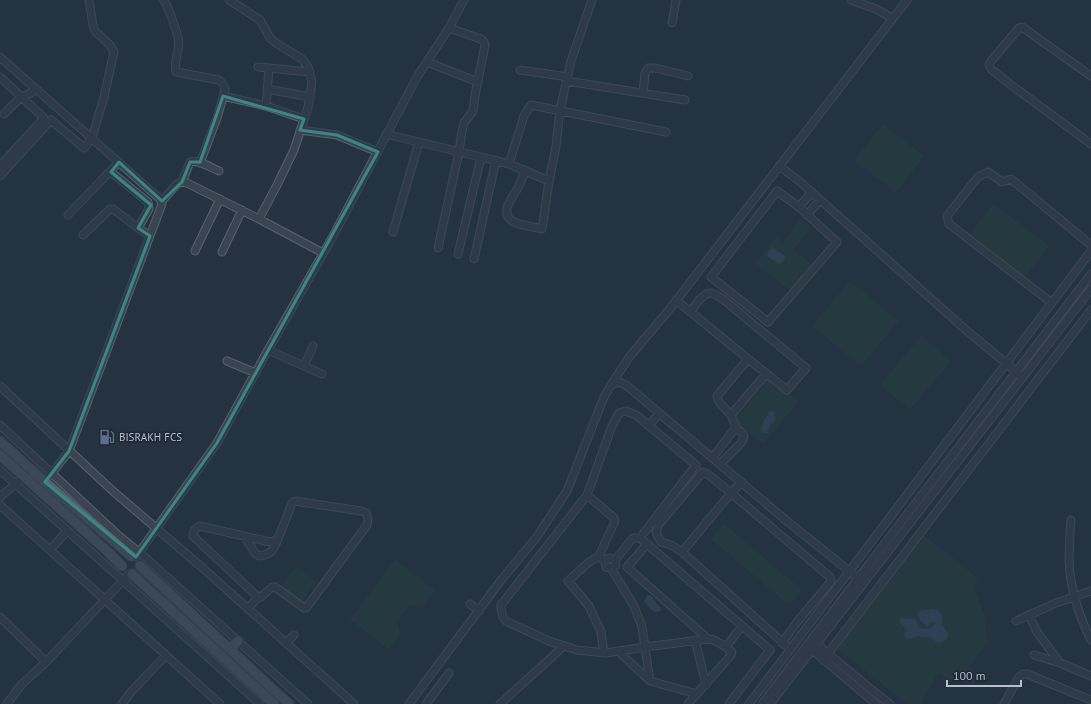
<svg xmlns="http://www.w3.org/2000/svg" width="1091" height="704" viewBox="0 0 1091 704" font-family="'PT Sans',sans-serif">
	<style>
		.green { fill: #274042 }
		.water { fill: #3b516a }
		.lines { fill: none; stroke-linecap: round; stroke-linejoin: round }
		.minor-casing { stroke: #57626e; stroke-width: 9 }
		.major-casing { stroke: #46505d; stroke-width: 11 }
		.minor { stroke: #3a4451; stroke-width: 7 }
		.major { stroke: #586371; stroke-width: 9 }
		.marked { fill: none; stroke: #398885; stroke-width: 3; stroke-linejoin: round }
		.labels { text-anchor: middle; stroke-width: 3.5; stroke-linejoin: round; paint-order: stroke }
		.poi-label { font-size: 11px; fill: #b6bfcb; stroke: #1e2936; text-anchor: start }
	</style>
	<rect width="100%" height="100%" fill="#253341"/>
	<path class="green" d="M883,124L924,156L896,192L854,161Z
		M993,204L1049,246L1025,278L969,235Z
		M801,219L811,227L793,250L813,265L792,292L755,264L776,237L783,242Z
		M850,281L899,321L861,366L812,326Z
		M921,336L951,361L910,410L880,385Z
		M769,379L798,402L763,444L734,421Z
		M724,524L802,590L789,605L711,539Z
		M923,535L978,578L973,586L984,613L988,642L957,682L938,673L921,704H908L837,649Z
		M395,560L435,590L423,606L409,605L397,621L401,635L389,650L350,619Z
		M296,566L317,582L301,603L280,587Z"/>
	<path class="water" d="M772,247L786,257L780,265L766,255Z
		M770,411H774L776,419L773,423L769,426L767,433H764L761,430L763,422Z
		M647,595H650C654,598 656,604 660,607L661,610L659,612C658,611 656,612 654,612C652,611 645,603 644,601Z
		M933,609L939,611L942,615V625L949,635C946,641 944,642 938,643L929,637L915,636C912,639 908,639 905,638L904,634L906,631L905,627L899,622V618C904,617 908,620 914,618L917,621L919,628L929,629L936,623L930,622V626H926L918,617L919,611Z"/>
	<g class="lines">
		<g class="minor-casing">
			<path id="minor" d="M163,0C168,4 179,38 179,44C178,53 174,62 176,72L219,80C223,83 224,85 225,90L217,118L200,163
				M229,0L260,20L270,38L276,43L302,59L308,67L312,82L308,107L294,150L277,185L259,219
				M851,0L876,9L892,18
				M672,23L676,0
				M0,57L160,199L162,204L69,451L45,482
				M427,62L478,82
				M258,67L310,72
				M520,70L568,77
				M1091,76L1022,27L1019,28L991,61L989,65L991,69L1011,85L1091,144
				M0,77L44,118L0,166
				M567,81L685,100
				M267,89L310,97
				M643,93L645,73L648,68H655L688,76
				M223,96L266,106L304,119
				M266,106L269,68
				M4,114L21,97L31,93L35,88
				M300,130L337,135L378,152
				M386,134L509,164L549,181
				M509,164L524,116L531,105L666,132
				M779,166L798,180L966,330L1019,374
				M525,171C523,176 521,182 518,188C513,197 499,212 512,221C518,225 534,227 542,229L549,181L556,146L560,110L571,61L592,0
				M111,172L148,202L149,209L138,228L150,236
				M0,176L51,120L84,148L92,138L104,97L114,52L110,45L95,31L93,25L89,0
				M182,182L187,183L259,219L323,253
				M777,191L799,207L837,242L768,322L711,277Z
				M162,201L177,184L182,182L190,162C199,159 211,168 219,171
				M799,207L812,192
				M68,215L119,162
				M807,215L820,200
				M393,232L419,142
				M83,235L110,209H113L138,228
				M438,248L459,152L462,131L464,123L473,111L475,95L485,45L484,42L481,39L449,28
				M195,251L220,199
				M222,252L242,210
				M458,254L481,157
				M474,259L496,160
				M676,300L748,359L717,396L719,402L731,415L737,429
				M1052,303L949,224L947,216L978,177L988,172L1002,182L1011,179L1091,245
				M690,312C695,306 703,293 710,293C714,293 719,297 723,299L806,368L787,390L748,359
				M268,350L322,374
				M227,361L256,373
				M304,366L313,346
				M611,385L630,356L669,310L907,0
				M0,386L114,492L205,570L354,704
				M731,415L766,374
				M0,425L119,536L139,552L308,704
				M649,426L659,413
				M712,458L734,430C739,429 743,432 744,437L741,443L720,464
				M0,470L260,704
				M742,482L731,493L709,475L703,472L659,524L656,532L661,542L671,545L682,552L790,649
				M587,495L612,426L619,413L626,411L636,415L696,465L640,538
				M0,497L24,477
				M0,505L220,704
				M1071,520C1070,533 1069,547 1069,560C1070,588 1079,616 1091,640
				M244,536L255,553L259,556C271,555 274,550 278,539
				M647,544L627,567L708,639
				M50,550L67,531
				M682,552L731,493L830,577L831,581L828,585L797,622L782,643
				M599,556L615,521L614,518L587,495L501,605C501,611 502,617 506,621L549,641L577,650L606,653L645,647L708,639L714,640L726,647
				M136,557L217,443L268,350L332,238L417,77L449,28L464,0
				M602,559L599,556L589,562L568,581L589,606L601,632L604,653
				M615,560L609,558L605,561L606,567L611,568L634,606L642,627L650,681L697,694
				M611,568L616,565L615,560L633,538H640L770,650L729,704
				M470,604L479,611
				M248,609L258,597H261L272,587H275L304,608H306L367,525L368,519L366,513L361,511L295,501L292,503L278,539L275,541L270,542L200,526C195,528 193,531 193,536L258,597
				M1029,615L1037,632L1060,663
				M0,617L46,662
				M1016,621L1056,603L1091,591
				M695,640L706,685
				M813,641L873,691L890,704
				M286,643L294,635
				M809,647L876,704
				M618,651L650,681
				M1034,655L1060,663L1091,676
				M823,660L1091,310
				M7,704L21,685L46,662L129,574
				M122,704L131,692L166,655
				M409,704L502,579L536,538L567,491L604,397L611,385L619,382L626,385L788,522L858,578
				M426,704L449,673
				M500,704L564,646
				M688,704L731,655L732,652L726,647L742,626
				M749,704L1091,251
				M762,704L1091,274
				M770,704L1091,289
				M1004,704L1019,677L1023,674H1027L1091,700"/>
		</g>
		<g class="major-casing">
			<path id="major" d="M0,441L45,482L131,556
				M0,455L107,551L122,566
				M140,566L289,704
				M132,574L274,704
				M230,649L238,641"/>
		</g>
		<use href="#minor" class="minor"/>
		<use href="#major" class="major"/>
	</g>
	<path d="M0 0H1091V704H0ZM223,96L304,119L300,130L337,135L378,152L217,443L136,557L45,482L69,451L150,236L138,228L151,205L111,172L119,162L162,201L182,182L190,162H200Z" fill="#253341" fill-opacity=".55" fill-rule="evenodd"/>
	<path class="marked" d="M223,96L304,119L300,130L337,135L378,152L217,443L136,557L45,482L69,451L150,236L138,228L151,205L111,172L119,162L162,201L182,182L190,162H200Z"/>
	<defs>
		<g id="fuel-bare" transform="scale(1.2)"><path d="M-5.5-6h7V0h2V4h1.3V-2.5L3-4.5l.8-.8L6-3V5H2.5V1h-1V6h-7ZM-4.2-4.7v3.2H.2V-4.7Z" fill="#5c6f8a" stroke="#1e2936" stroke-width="2.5" paint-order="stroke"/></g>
	</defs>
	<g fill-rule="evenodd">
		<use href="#fuel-bare" x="107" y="437"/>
	</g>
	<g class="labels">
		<g class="poi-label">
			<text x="119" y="441">BISRAKH FCS</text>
		</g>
	</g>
	<path d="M947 680v6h74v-6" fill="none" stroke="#b6bfcb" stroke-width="2"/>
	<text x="953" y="680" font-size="12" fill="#b6bfcb" stroke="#1e2936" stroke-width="3" paint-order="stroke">100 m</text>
</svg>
